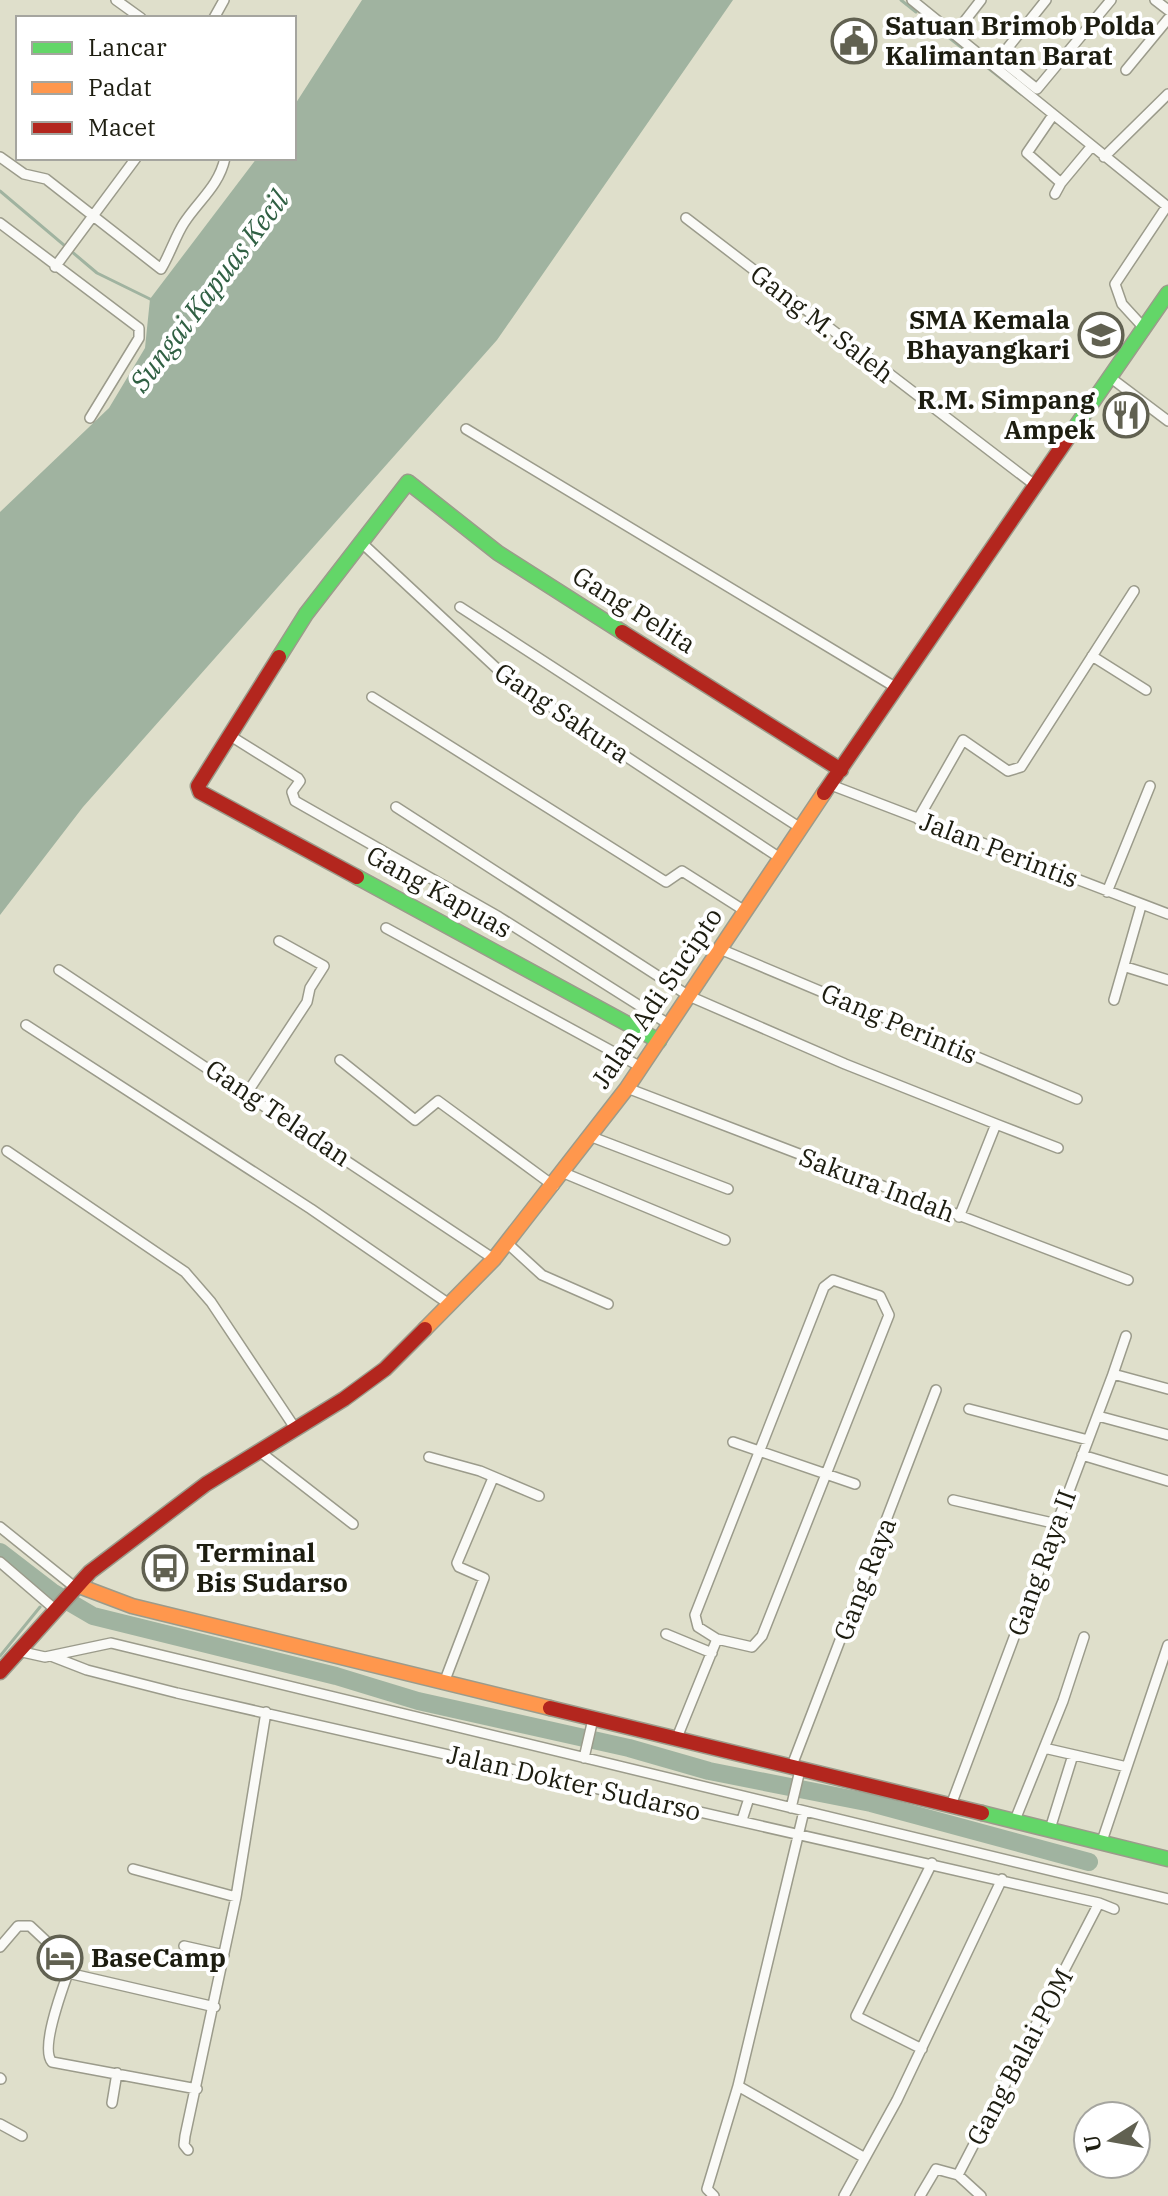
<svg xmlns="http://www.w3.org/2000/svg" width="1168" height="2196" viewBox="0 0 1168 2196" font-family="'IBM Plex Serif',serif">
	<style>
		.water { fill: #a0b3a0 }
		.lines { fill: none; stroke-linecap: round; stroke-linejoin: round }
		.stream { stroke: #a0b3a0; stroke-width: 3 }
		.river { stroke: #a0b3a0; stroke-width: 18 }
		.street-casing { stroke: #9b9b8b; stroke-width: 12 }
		.fast-casing { stroke: #9b9b8b; stroke-width: 17 }
		.slow-casing { stroke: #9b9b8b; stroke-width: 17 }
		.jam-casing { stroke: #9b9b8b; stroke-width: 17 }
		.street { stroke: #fafaf7; stroke-width: 9 }
		.fast { stroke: #63d668; stroke-width: 14 }
		.slow { stroke: #ff974d; stroke-width: 14 }
		.jam { stroke: #b3261e; stroke-width: 14 }
		.labels { text-anchor: middle; stroke-width: 8; stroke-linejoin: round; paint-order: stroke }
		.poi-label { font-size: 26px; font-weight: bold; fill: #1d1d10; stroke: #fff; text-anchor: start }
		.street-label { font-size: 26px; fill: #1d1d10; stroke: #fff }
		.water-label { font-size: 28px; font-style: italic; fill: #306043; stroke: #fff }
	</style>
	<rect width="100%" height="100%" fill="#dfdfcb"/>
	<path class="water" d="M362,0H733L497,340L83,807L0,915V512L109,408L145,348L150,299L257,158H294V106Z"/>
	<g class="lines">
		<path class="stream" d="M901,0L916,12
			M924,18L966,51
			M974,57L1021,94
			M0,191L97,273L150,299
			M51,1594L52,1592
			M0,1656L40,1607"/>
		<path class="river" d="M0,1552L52,1592L93,1616L336,1676L418,1701L629,1748L709,1771L871,1803L1089,1862"/>
		<g class="street-casing">
			<path id="street" d="M116,0L141,18
				M912,0L1168,207
				M1155,0L1168,10
				M214,18L224,0
				M960,27L981,0
				M998,60L1046,0
				M1007,65L1037,89L1111,0
				M1126,70L1168,19
				M1053,115L1027,153L1061,183L1091,147
				M0,157L24,174L46,179L161,269C170,254 176,235 184,223C199,200 219,186 225,158
				M1104,157L1168,94
				M1055,194L1061,183
				M686,218L1036,486
				M0,223L139,328V338L90,418
				M55,267L136,158
				M1144,328L1122,304L1115,284L1167,206
				M1111,378L1168,421
				M466,429L895,687
				M363,544L507,678L780,858
				M460,607L802,829
				M1092,656L1146,690
				M372,697L666,882L682,871L745,911
				M229,735L298,778L300,781L292,792L295,801L499,917L670,1025
				M831,785L1168,914
				M396,807L689,996L845,1064L996,1124L959,1217
				M918,819L963,740L1008,771L1021,767L1134,591
				M1107,892L1150,786
				M386,928L641,1067
				M720,949L1077,1099
				M1126,967L1168,980
				M59,970L494,1259
				M1114,1000L1141,906
				M26,1025L311,1209L449,1304
				M340,1060L415,1120L438,1101L554,1186
				M627,1088L1128,1280
				M247,1093L307,1002L310,988L324,966L279,941
				M996,1124L1058,1148
				M592,1137L728,1189
				M7,1151L185,1272L211,1302L295,1428
				M564,1173L725,1240
				M507,1243L542,1275L608,1304
				M1113,1374L1126,1336
				M969,1409L1088,1440
				M1098,1416L1168,1435
				M733,1442L855,1484
				M259,1451L353,1524
				M1082,1455L1168,1481
				M429,1457L480,1471L539,1496
				M953,1500L1057,1524
				M0,1527L77,1589
				M0,1562L57,1611
				M666,1634L712,1653
				M18,1651L45,1657L111,1643L1168,1899
				M51,1656L87,1670L177,1693L1099,1903
				M445,1680L484,1578L459,1567L457,1563L493,1478
				M676,1740L717,1639L698,1627L695,1615L824,1287L833,1280L880,1296L889,1315L762,1636L752,1647L717,1639
				M1044,1748L1127,1767
				M584,1758L593,1719
				M791,1768L936,1390
				M951,1805L1113,1374L1168,1389
				M791,1808L800,1770
				M804,1811L738,2086L865,2158
				M742,1820L749,1798
				M1015,1820L1063,1701L1084,1637
				M1050,1829L1073,1755
				M1102,1841L1168,1645
				M133,1869L236,1897
				M184,1946L224,1955
				M0,1947L18,1926H30L46,1941
				M922,2049L856,2016L932,1863
				M0,2078L1,2079
				M197,2089L52,2062C40,2049 62,1990 68,1973L215,2007
				M112,2103L117,2073
				M0,2124L22,2136
				M188,2150L184,2145L185,2136L236,1897L266,1712
				M958,2175L981,2196
				M714,2196L707,2189L738,2086
				M844,2196L897,2100L1002,1879
				M920,2196L936,2169L958,2175L1099,1903L1114,1909"/>
		</g>
		<g class="fast-casing">
			<path id="fast" d="M1074,429L1168,293
				M279,657L306,614L408,482L498,553L622,632
				M357,877L659,1041
				M982,1813L1168,1859"/>
		</g>
		<g class="slow-casing">
			<path id="slow" d="M425,1329L494,1259L627,1088L824,793
				M79,1586L132,1606L550,1708"/>
		</g>
		<g class="jam-casing">
			<path id="jam" d="M622,632L841,770
				M279,657L198,786L200,792L357,877
				M824,793L1074,429
				M0,1672L90,1572L206,1484L344,1399L385,1369L425,1329
				M550,1708L982,1813"/>
		</g>
		<use href="#street" class="street"/>
		<use href="#fast" class="fast"/>
		<use href="#slow" class="slow"/>
		<use href="#jam" class="jam"/>
	</g>
	<defs>
		<g id="civic-ring" transform="scale(2.3)"><circle r="9.5" fill="#fff" stroke="#616151" stroke-width="1.5"/><path d="M-.6-6.5H3V-4.5H.6V-3L4-1V1h2V6H-6V1h2V-1L-.6-3ZM-1.2 2.5V6h2.4V2.5Z" fill="#616151"/></g>
		<g id="school-ring" transform="scale(2.3)"><circle r="9.5" fill="#fff" stroke="#616151" stroke-width="1.5"/><path d="M0-5L7-2L0 1L-7-2ZM-4 1L0 2.5L4 1V4Q0 6-4 4Z" fill="#616151"/></g>
		<g id="restaurant-ring" transform="scale(2.3)"><circle r="9.5" fill="#fff" stroke="#616151" stroke-width="1.5"/><path d="M-5-6h1v4h1v-4h1v4h1v-4h1v5L-1.5 .5V6h-2V.5L-5-1ZM5-6V6H3V1.5H1.5Q1.5-4 5-6Z" fill="#616151"/></g>
		<g id="bus-ring" transform="scale(2.3)"><circle r="9.5" fill="#fff" stroke="#616151" stroke-width="1.5"/><path d="M-5-6H5V4H4V6H2V4H-2V6H-4V4H-5ZM-3.5-4V0h7V-4ZM-3.5 1.2v1.5H-2V1.2ZM2 1.2v1.5H3.5V1.2Z" fill="#616151"/></g>
		<g id="hotel-ring" transform="scale(2.3)"><circle r="9.5" fill="#fff" stroke="#616151" stroke-width="1.5"/><path d="M-6-4.5h1.5V1H6V5H4.5V3h-9V5H-6ZM-4 0a1.8 1.8 0 1 1 3.6 0ZM.5 0V-2.5h3Q6-2.5 6 0Z" fill="#616151"/></g>
	</defs>
	<g fill-rule="evenodd">
		<use href="#civic-ring" x="854" y="41"/>
		<use href="#school-ring" x="1101" y="335"/>
		<use href="#restaurant-ring" x="1126" y="415"/>
		<use href="#bus-ring" x="165" y="1568"/>
		<use href="#hotel-ring" x="60" y="1958"/>
	</g>
	<g class="labels">
		<g class="poi-label">
			<text x="885" y="35">Satuan Brimob Polda<tspan x="885" dy="30">Kalimantan Barat</tspan></text>
			<text x="1070" y="329" text-anchor="end">SMA Kemala<tspan x="1070" dy="30">Bhayangkari</tspan></text>
			<text x="1095" y="409" text-anchor="end">R.M. Simpang<tspan x="1095" dy="30">Ampek</tspan></text>
			<text x="196" y="1562">Terminal<tspan x="196" dy="30">Bis Sudarso</tspan></text>
			<text x="91" y="1967">BaseCamp</text>
		</g>
		<g class="street-label">
			<text transform="translate(822 324) rotate(38)" y="9">Gang M. Saleh</text>
			<text transform="translate(634 610) rotate(32)" y="9">Gang Pelita</text>
			<text transform="translate(562 713) rotate(34)" y="9">Gang Sakura</text>
			<text transform="translate(999 850) rotate(21)" y="9">Jalan Perintis</text>
			<text transform="translate(439 892) rotate(29)" y="9">Gang Kapuas</text>
			<text transform="translate(657 998) rotate(-56)" y="9">Jalan Adi Sucipto</text>
			<text transform="translate(899 1024) rotate(23)" y="9">Gang Perintis</text>
			<text transform="translate(278 1113) rotate(34)" y="9">Gang Teladan</text>
			<text transform="translate(877 1185) rotate(21)" y="9">Sakura Indah</text>
			<text transform="translate(1042 1563) rotate(-70)" y="9">Gang Raya II</text>
			<text transform="translate(865 1579) rotate(-69)" y="9">Gang Raya</text>
			<text transform="translate(574 1783) rotate(13)" y="9">Jalan Dokter Sudarso</text>
			<text transform="translate(1020 2057) rotate(-62)" y="9">Gang Balai POM</text>
		</g>
		<g class="water-label">
			<text transform="translate(209 291) rotate(-53)" y="10">Sungai Kapuas Kecil</text>
		</g>
	</g>
	<rect x="16" y="16" width="280" height="144" fill="#ffffff" stroke="#a5a59f" stroke-width="2"/>
	<rect x="32" y="42" width="40" height="12" fill="#63d668" stroke="#a5a59f" stroke-width="2"/>
	<text x="88" y="56" font-size="24" fill="#1d1d10">Lancar</text>
	<rect x="32" y="82" width="40" height="12" fill="#ff974d" stroke="#a5a59f" stroke-width="2"/>
	<text x="88" y="96" font-size="24" fill="#1d1d10">Padat</text>
	<rect x="32" y="122" width="40" height="12" fill="#b3261e" stroke="#a5a59f" stroke-width="2"/>
	<text x="88" y="136" font-size="24" fill="#1d1d10">Macet</text>
	<g transform="translate(1112 2140) rotate(259)"><circle r="38" fill="#ffffff" stroke="#a5a59f" stroke-width="2"/>
	<path d="M0-6L14 30L0 20L-14 30Z" fill="#616151"/>
	<text y="-12" font-size="22" font-weight="bold" text-anchor="middle" fill="#1d1d10">U</text>
	</g>
</svg>
